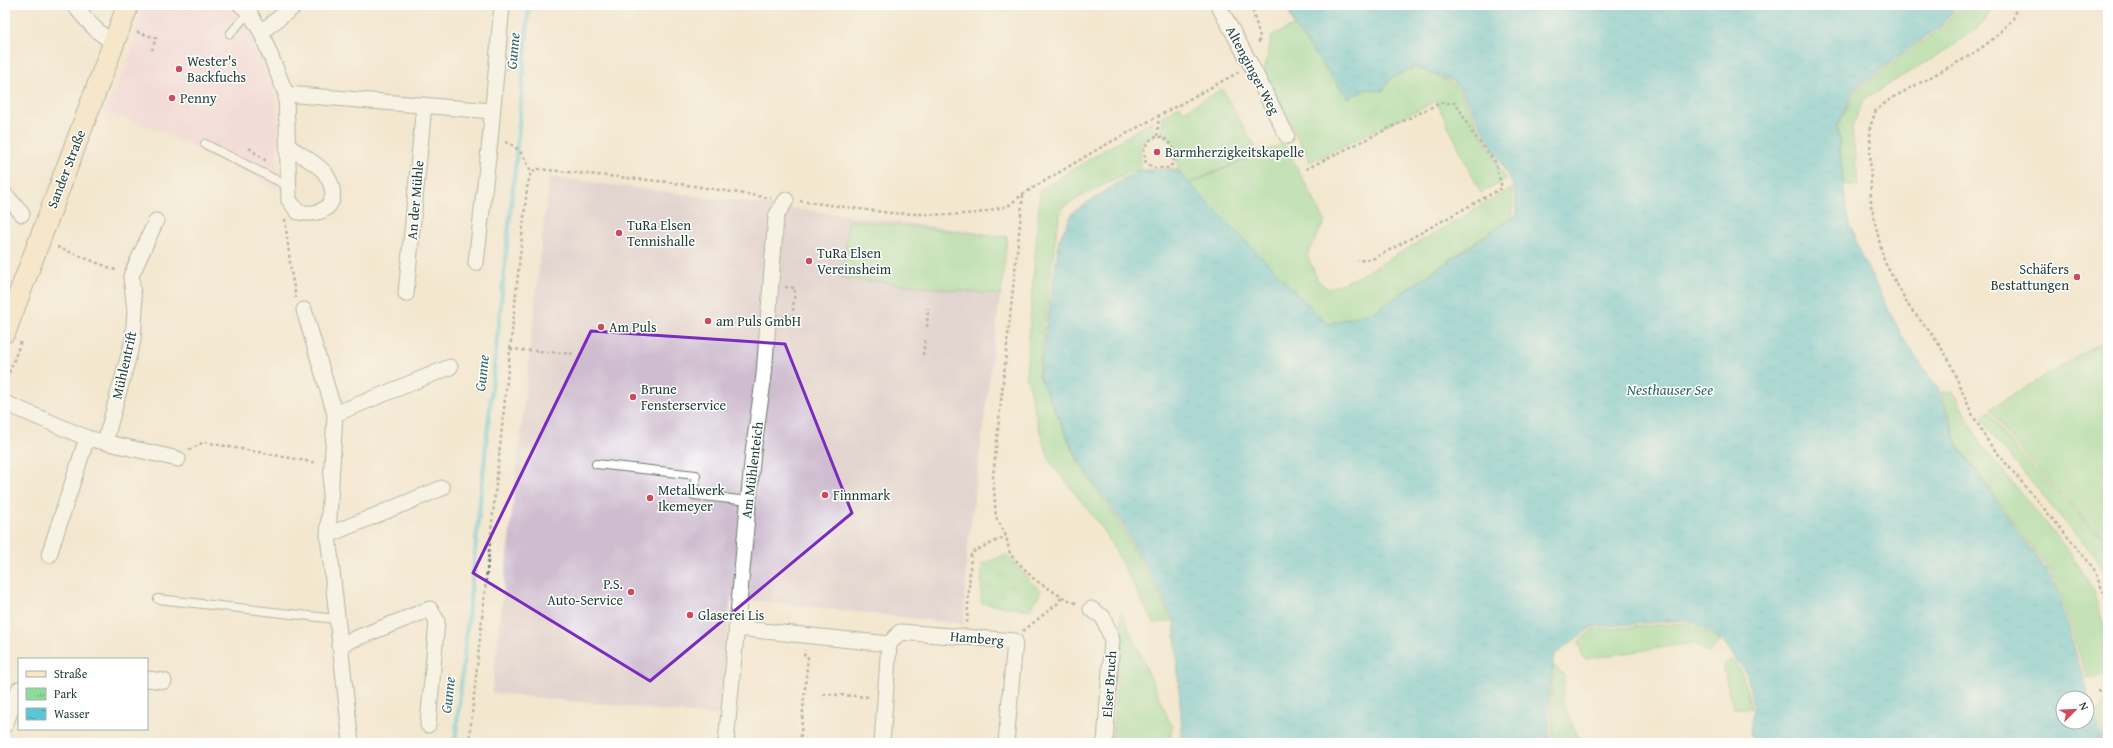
<svg xmlns="http://www.w3.org/2000/svg" width="2113" height="748" viewBox="0 0 2113 748" font-family="'Gentium Book Plus',serif">
	<style>
		.built { fill: #f3cfe0 }
		.industrial { fill: #cfbdcf }
		.grass { fill: #8edc9a; stroke: #568c67 }
		.park { fill: url(#park-tufts); stroke: #568c67 }
		.water { fill: url(#water-ripples); stroke: #3e8286; fill-rule: evenodd }
		.lines { fill: none; stroke-linecap: round; stroke-linejoin: round }
		.stream { stroke: #5cc6d7; stroke-width: 4.5 }
		.lane-casing { stroke: #69786a; stroke-width: 10 }
		.street-casing { stroke: #69786a; stroke-width: 17 }
		.secondary-casing { stroke: #69786a; stroke-width: 23 }
		.path { stroke: #69786a; stroke-width: 2.5; stroke-dasharray: 3 3; stroke-linecap: butt }
		.lane { stroke: #fff; stroke-width: 8 }
		.street { stroke: #fff; stroke-width: 15 }
		.secondary { stroke: #fbe6c4; stroke-width: 21 }
		.marked { fill: none; stroke: #7b2cbf; stroke-width: 3; stroke-linejoin: round }
		.poi-dot { fill: #d1495b; stroke: #fff; stroke-width: 1.5 }
		.labels { text-anchor: middle; stroke-width: 3; stroke-linejoin: round; paint-order: stroke }
		.poi-label { font-size: 14px; fill: #1f3d34; stroke: #fff; text-anchor: start }
		.street-label { font-size: 14px; fill: #1f3d34; stroke: #fff }
		.water-label { font-size: 15px; font-style: italic; fill: #316665; stroke: #fff }
	</style>
	<defs>
		<pattern id="park-tufts" width="24" height="20" patternUnits="userSpaceOnUse"><rect width="24" height="20" fill="#8edc9a"/><path d="M3 7l-1-3M5 7V3M7 7l1-3M15 17l-1-3M17 17v-4M19 17l1-3" fill="none" stroke="#73b47e"/></pattern>
		<pattern id="water-ripples" width="26" height="14" patternUnits="userSpaceOnUse"><rect width="26" height="14" fill="#5cc6d7"/><path d="M2 4q2-2 4 0t4 0M15 11q2-2 4 0t4 0" fill="none" stroke="#4ba2af"/></pattern>
	</defs>
	<rect width="100%" height="100%" fill="#fff"/>
	<filter id="ink" filterUnits="userSpaceOnUse"><feTurbulence type="fractalNoise" baseFrequency=".025" numOctaves="2"/><feDisplacementMap in="SourceGraphic" scale="8" xChannelSelector="R" yChannelSelector="G"/><feConvolveMatrix kernelMatrix="1 2 1 2 8 2 1 2 1" color-interpolation-filters="sRGB"/></filter>
	<filter id="wash" filterUnits="userSpaceOnUse"><feTurbulence type="fractalNoise" baseFrequency=".012" numOctaves="4" result="noise"/><feDisplacementMap in="SourceGraphic" scale="16" xChannelSelector="R" yChannelSelector="G"/><feGaussianBlur stdDeviation="0.9" result="paint"/><feColorMatrix in="noise" values="0 0 0 0 0 0 0 0 0 0 0 0 0 0 0 0 0 1.4 0 .05"/><feComposite in="paint" operator="in"/></filter>
	<g filter="url(#wash)">
		<rect width="100%" height="100%" fill="#f3e7cf"/>
		<path class="built" d="M144,5H228L247,21L275,95L278,124L277,189L196,148L173,139L165,133L103,111L128,64L135,42L136,27Z"/>
		<path class="industrial" d="M549,177L1008,236L967,553L964,624L731,598L719,716L492,693Z"/>
		<path class="grass" d="M1961,5H1992L1985,21L1954,45L1864,99L1852,127L1858,185H1844L1838,126L1858,89L1944,26Z
			M1294,26L1348,98L1367,89L1383,91L1391,78L1414,67L1450,82L1459,90L1506,180L1481,193L1436,101L1310,162L1264,72L1272,35Z
			M1222,89L1259,153L1189,183L1178,171L1176,147L1162,133V116L1180,106L1184,111Z
			M1152,121L1153,131L1140,147L1141,169L1120,176L1062,207L1056,234L1038,374L1079,463L1119,523L1172,621L1154,623L1104,530L1050,462L1038,425L1026,374L1040,190Z
			M1284,143L1325,221L1307,255L1318,281L1328,289L1360,276L1512,188L1513,216L1374,312L1326,324L1189,184Z
			M848,220L1007,237L1001,295L842,278Z
			M2108,338V536L2093,529L2006,434L1991,408Z
			M1942,392L1954,393L1982,446L2072,555L2093,590L2108,639V677L2087,678L2056,581L1958,445Z
			M1990,412L2004,436L2092,530L2108,538V580L2099,562L1995,439L1982,417Z
			M1121,610L1172,727L1169,743H1112Z
			M1687,623L1721,641L1708,653L1694,643L1584,659L1578,642L1592,630Z
			M1732,659L1743,676L1751,708H1733L1723,666Z
			M1554,665L1565,677L1562,700L1580,743H1554L1550,698Z
			M2106,699H2108V743H2105L2098,715Z"/>
		<path class="park" d="M1007,555L1031,582L1041,591L1030,610L981,603L982,564Z"/>
		<path class="water" d="M1287,5H1958L1942,25L1856,88L1837,126L1847,216L1863,259L1904,340L1939,390L1958,446L2055,584L2103,743H1756L1750,734L1753,707L1747,675L1723,641L1688,620L1592,627L1554,655L1548,699L1550,738L1498,743H1179L1182,731L1174,621L1121,522L1080,463L1039,376L1059,240L1073,212L1123,179L1141,170L1175,169L1327,324L1374,312L1517,215L1514,187L1461,90L1451,80L1414,67L1391,78L1383,91L1367,89L1348,98L1294,26ZM2063,698H2087V722H2063Z"/>
		<g class="lines">
			<path class="stream" d="M455,743L517,149L529,5"/>
		</g>
	</g>
	<g filter="url(#ink)">
		<g class="lines">
			<g class="lane-casing">
				<path id="lane" d="M230,34L249,12
					M205,144L288,186
					M596,464L696,475L694,495L749,501
					M158,599L336,619"/>
			</g>
			<g class="street-casing">
				<path id="street" d="M74,5C86,19 97,34 114,42
					M241,5L249,12L261,32L286,94L289,200L298,212C327,218 343,200 325,173C320,165 297,153 288,146
					M1218,5L1251,65L1287,136
					M261,32L296,5
					M286,94L492,111
					M5,194L22,214
					M476,263L490,140L502,5
					M406,294L424,105
					M304,310L335,414L328,535L351,743
					M5,403L87,438L178,459
					M335,414L450,367
					M105,442L133,340L135,310L131,276L156,221
					M328,535L442,488
					M49,555L87,438
					M1091,609L1103,617L1112,640L1105,743
					M736,628L889,644
					M339,645L430,609L437,621L428,725
					M147,679L164,681
					M5,725L19,689
					M726,743L753,452L764,375L776,216L786,200
					M882,743L889,644L900,632L1015,641L1006,743"/>
			</g>
			<g class="secondary-casing">
				<path id="secondary" d="M5,332L128,5"/>
			</g>
			<path class="path" d="M1251,5L1260,37L1258,45
				M2017,5L2013,19L1993,39L1973,54L1892,98L1876,110L1870,127L1871,205L1884,261L1910,308L1931,333L1948,358L1972,414L1989,443L2093,567L2108,604
				M137,32L156,38L152,50
				M1157,137L1152,138L1144,148L1145,161L1153,168H1169L1174,162L1173,146L1163,137H1157L1159,114
				M505,142C519,146 526,159 531,172
				M249,148L266,161
				M1306,169L1440,103H1456L1471,131L1495,162L1502,188L1375,258L1357,261
				M1023,195L993,476L996,517L1006,536L1010,554L1035,580L1062,597L1078,604
				M800,201L890,213L949,215L978,213L1008,206L1023,194L1098,149L1239,72
				M285,219L291,271L296,298
				M57,247L118,271
				M785,287L795,288L792,323
				M783,317L792,318
				M927,327L928,308
				M510,349L575,354
				M923,355L925,340
				M5,384L21,341
				M189,450L204,442L317,463
				M967,623L971,553L1006,536
				M1023,631L1057,604L1062,597
				M2097,691L2108,692
				M823,694L871,697
				M469,743L527,188L531,172L538,169L668,182L771,198
				M800,743L808,656L804,655L805,650"/>
			<use href="#lane" class="lane"/>
			<use href="#street" class="street"/>
			<use href="#secondary" class="secondary"/>
		</g>
	</g>
	<path d="M0 0H2113V748H0ZM591,331L785,344L852,513L650,681L473,573Z" fill="#f3e7cf" fill-opacity=".55" fill-rule="evenodd"/>
	<path class="marked" d="M591,331L785,344L852,513L650,681L473,573Z"/>
	<g class="poi-dot">
		<circle cx="179" cy="69" r="4"/>
		<circle cx="172" cy="98" r="4"/>
		<circle cx="1157" cy="152" r="4"/>
		<circle cx="619" cy="233" r="4"/>
		<circle cx="809" cy="261" r="4"/>
		<circle cx="2077" cy="277" r="4"/>
		<circle cx="708" cy="321" r="4"/>
		<circle cx="601" cy="327" r="4"/>
		<circle cx="633" cy="397" r="4"/>
		<circle cx="825" cy="495" r="4"/>
		<circle cx="650" cy="498" r="4"/>
		<circle cx="631" cy="592" r="4"/>
		<circle cx="690" cy="615" r="4"/>
	</g>
	<g class="labels">
		<g class="poi-label">
			<text x="187" y="66">Wester's<tspan x="187" dy="16">Backfuchs</tspan></text>
			<text x="180" y="103">Penny</text>
			<text x="1165" y="157">Barmherzigkeitskapelle</text>
			<text x="627" y="230">TuRa Elsen<tspan x="627" dy="16">Tennishalle</tspan></text>
			<text x="817" y="258">TuRa Elsen<tspan x="817" dy="16">Vereinsheim</tspan></text>
			<text x="2069" y="274" text-anchor="end">Schäfers<tspan x="2069" dy="16">Bestattungen</tspan></text>
			<text x="716" y="326">am Puls GmbH</text>
			<text x="609" y="332">Am Puls</text>
			<text x="641" y="394">Brune<tspan x="641" dy="16">Fensterservice</tspan></text>
			<text x="658" y="495">Metallwerk<tspan x="658" dy="16">Ikemeyer</tspan></text>
			<text x="833" y="500">Finnmark</text>
			<text x="623" y="589" text-anchor="end">P.S.<tspan x="623" dy="16">Auto-Service</tspan></text>
			<text x="698" y="620">Glaserei Lis</text>
		</g>
		<g class="street-label">
			<text transform="translate(1253 70) rotate(62)" y="5">Altenginger Weg</text>
			<text transform="translate(66 169) rotate(-69)" y="5">Sander Straße</text>
			<text transform="translate(415 200) rotate(-85)" y="5">An der Mühle</text>
			<text transform="translate(124 365) rotate(-77)" y="5">Mühlentrift</text>
			<text transform="translate(752 470) rotate(-83)" y="5">Am Mühlenteich</text>
			<text transform="translate(977 638) rotate(5)" y="5">Hamberg</text>
			<text transform="translate(1109 684) rotate(-86)" y="5">Elser Bruch</text>
		</g>
		<g class="water-label">
			<text transform="translate(513 51) rotate(-85)" y="5">Gunne</text>
			<text transform="translate(482 373) rotate(-84)" y="5">Gunne</text>
			<text x="1670" y="395">Nesthauser See</text>
			<text transform="translate(448 695) rotate(-84)" y="5">Gunne</text>
		</g>
	</g>
	<rect width="2113" height="748" fill="none" stroke="#fff" stroke-width="20"/>
	<rect x="18" y="658" width="130" height="72" fill="#ffffff" stroke="#a5b1ae"/>
	<rect x="26" y="671" width="20" height="6" fill="#fbe6c4" stroke="#a5b1ae"/>
	<text x="54" y="678" font-size="12" fill="#1f3d34">Straße</text>
	<rect x="26" y="688" width="20" height="12" fill="url(#park-tufts)" stroke="#a5b1ae"/>
	<text x="54" y="698" font-size="12" fill="#1f3d34">Park</text>
	<rect x="26" y="708" width="20" height="12" fill="url(#water-ripples)" stroke="#a5b1ae"/>
	<text x="54" y="718" font-size="12" fill="#1f3d34">Wasser</text>
	<g transform="translate(2075 710) rotate(66)"><circle r="19" fill="#ffffff" stroke="#a5b1ae"/>
	<path d="M0-3L7 15L0 10L-7 15Z" fill="#d1495b"/>
	<text y="-6" font-size="11" font-weight="bold" text-anchor="middle" fill="#1f3d34">N</text>
	</g>
</svg>
